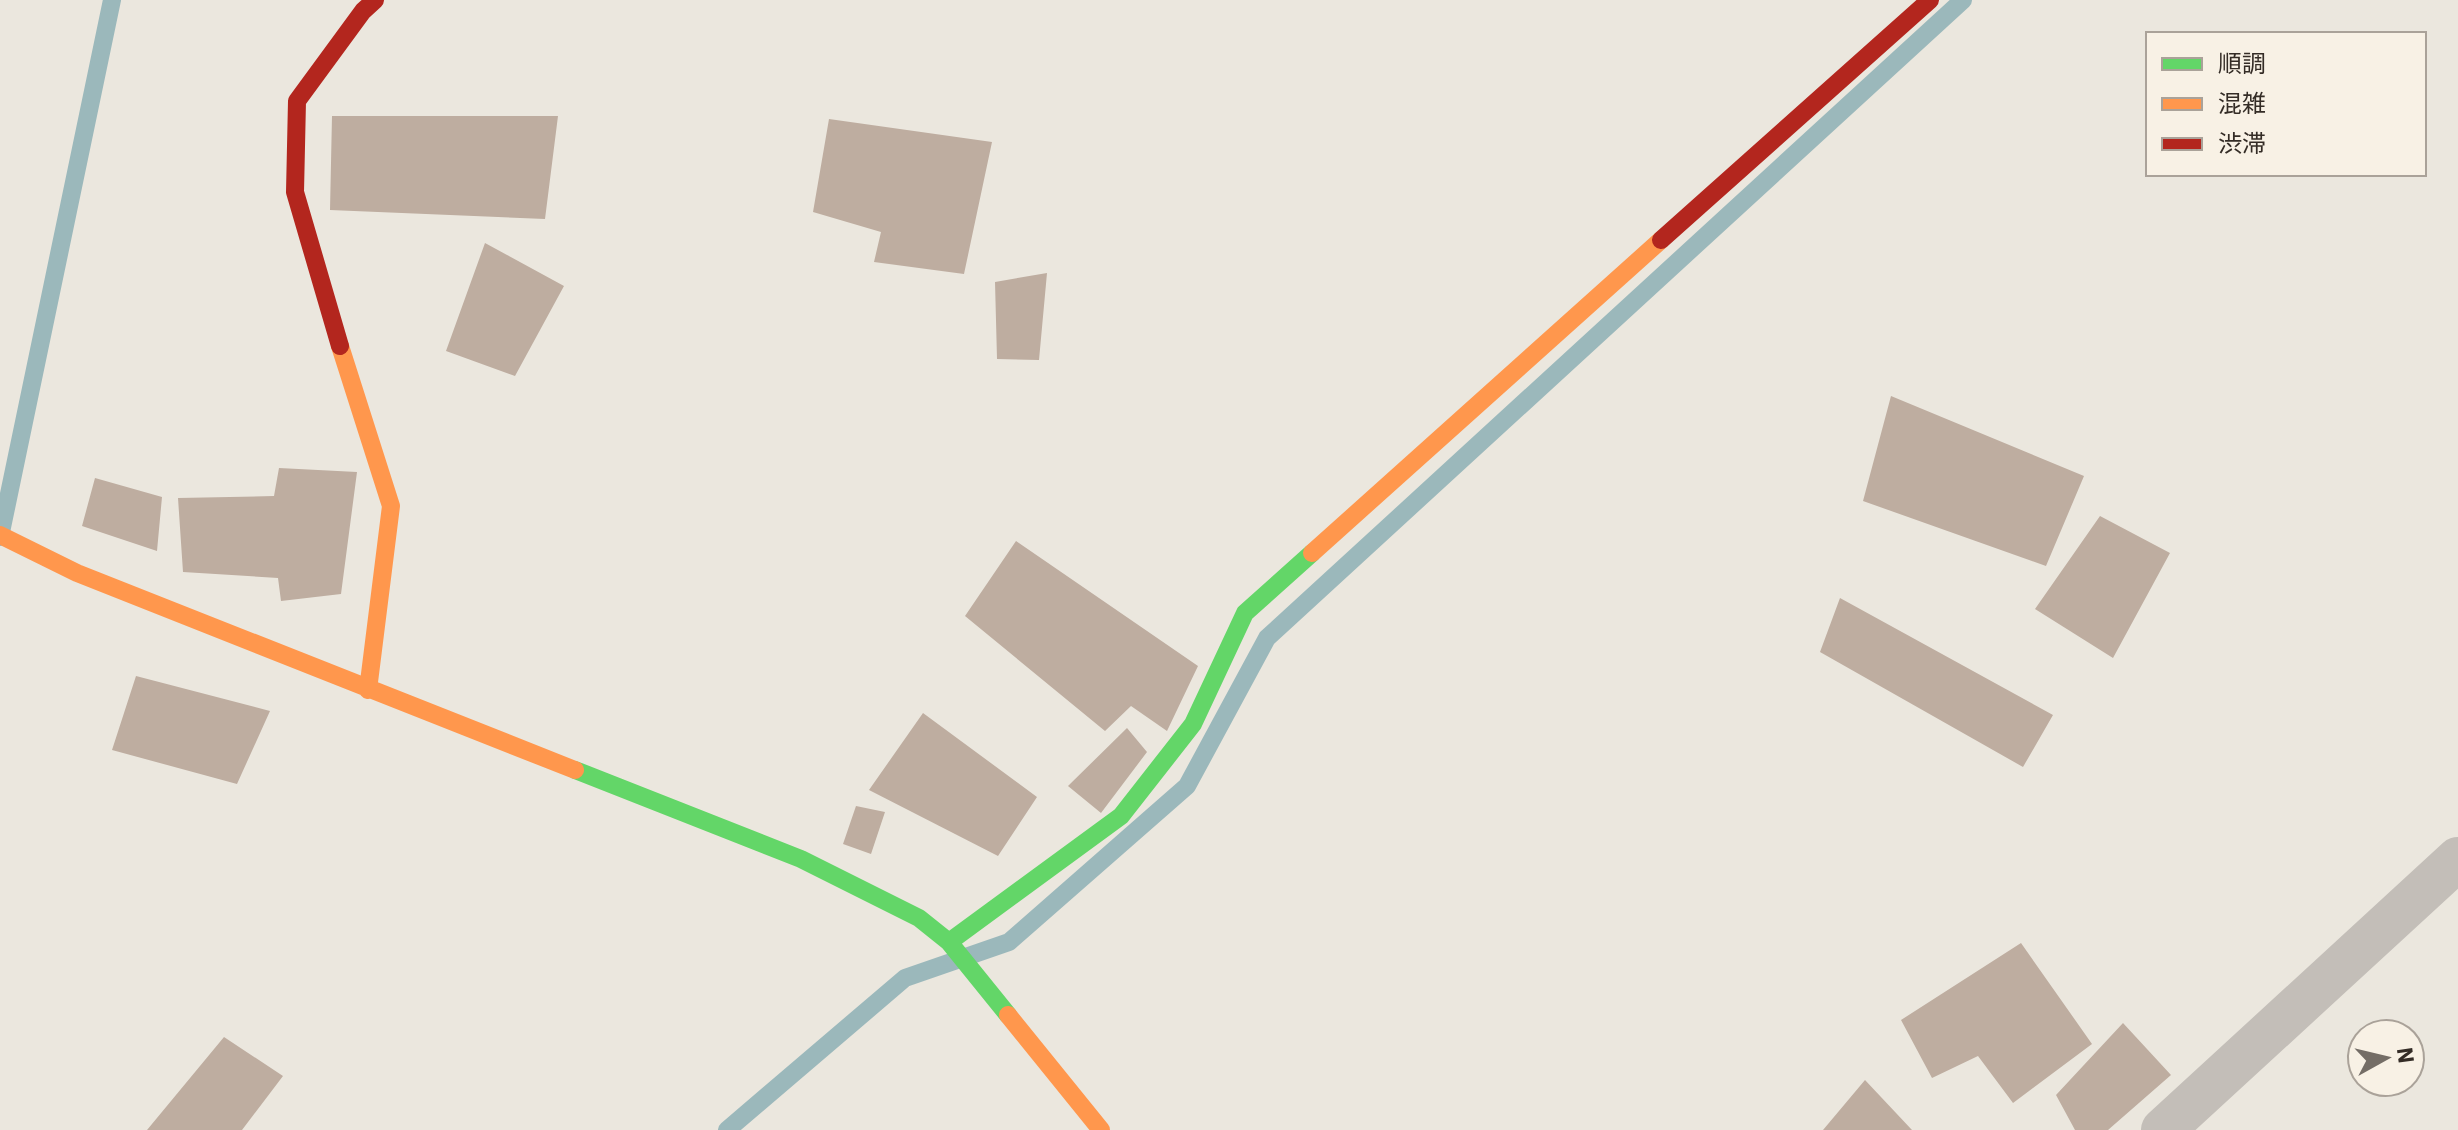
<svg xmlns="http://www.w3.org/2000/svg" width="2458" height="1130" viewBox="0 0 2458 1130" font-family="'IBM Plex Sans','Noto Sans JP',sans-serif">
	<style>
		.lines { fill: none; stroke-linecap: round; stroke-linejoin: round }
		.stream { stroke: #9bb8bb; stroke-width: 18 }
		.building { fill: #beada0 }
		.street { stroke: #c3beb8; stroke-width: 44 }
		.fast { stroke: #63d668; stroke-width: 18 }
		.slow { stroke: #ff974d; stroke-width: 18 }
		.jam { stroke: #b3261e; stroke-width: 18 }
	</style>
	<rect width="100%" height="100%" fill="#ebe7de"/>
	<g class="lines">
		<path class="stream" d="M0,537L112,0
			M727,1130L905,978L1009,942L1187,786L1267,638L1963,0"/>
	</g>
	<path class="building" d="M332,116H558L545,219L330,210Z
		M829,119L992,142L964,274L874,262L881,232L813,212Z
		M485,243L564,286L515,376L446,351Z
		M1047,273L1039,360L997,359L995,282Z
		M1891,396L2084,476L2046,566L1863,501Z
		M279,468L357,472L341,594L281,601L278,578L183,572L178,498L274,496Z
		M95,478L162,497L157,551L82,526Z
		M2100,516L2170,553L2113,658L2035,609Z
		M1016,541L1198,666L1167,731L1131,706L1105,731L965,616Z
		M1840,598L2053,715L2023,767L1820,652Z
		M136,676L270,711L237,784L112,750Z
		M923,713L1037,797L998,856L869,790Z
		M1127,728L1147,752L1101,813L1068,786Z
		M856,806L885,812L871,854L843,844Z
		M2021,943L2092,1044L2013,1103L1978,1056L1932,1078L1901,1020Z
		M2123,1023L2171,1075L2108,1130H2075L2056,1095Z
		M224,1037L283,1076L242,1130H147Z
		M1865,1080L1912,1130H1823Z"/>
	<g class="lines">
		<path class="street" d="M2163,1130L2458,859"/>
		<path class="fast" d="M575,770L801,859L919,918L949,942L1008,1015
			M949,942L1121,816L1193,724L1245,613L1312,553"/>
		<path class="slow" d="M340,346L391,506L368,690
			M0,535L77,573L575,770
			M1312,553L1661,240
			M1008,1015L1101,1130"/>
		<path class="jam" d="M1661,240L1930,0
			M340,346L295,192L297,101L363,11L375,0"/>
	</g>
	<rect x="2146" y="32" width="280" height="144" fill="#f8f1e5" stroke="#aaa299" stroke-width="2"/>
	<rect x="2162" y="58" width="40" height="12" fill="#63d668" stroke="#aaa299" stroke-width="2"/>
	<text x="2218" y="72" font-size="24" fill="#342c26">順調</text>
	<rect x="2162" y="98" width="40" height="12" fill="#ff974d" stroke="#aaa299" stroke-width="2"/>
	<text x="2218" y="112" font-size="24" fill="#342c26">混雑</text>
	<rect x="2162" y="138" width="40" height="12" fill="#b3261e" stroke="#aaa299" stroke-width="2"/>
	<text x="2218" y="152" font-size="24" fill="#342c26">渋滞</text>
	<g transform="translate(2386 1058) rotate(82)"><circle r="38" fill="#f8f1e5" stroke="#aaa299" stroke-width="2"/>
	<path d="M0-6L14 30L0 20L-14 30Z" fill="#746d66"/>
	<text y="-12" font-size="22" font-weight="bold" text-anchor="middle" fill="#342c26">N</text>
	</g>
</svg>
